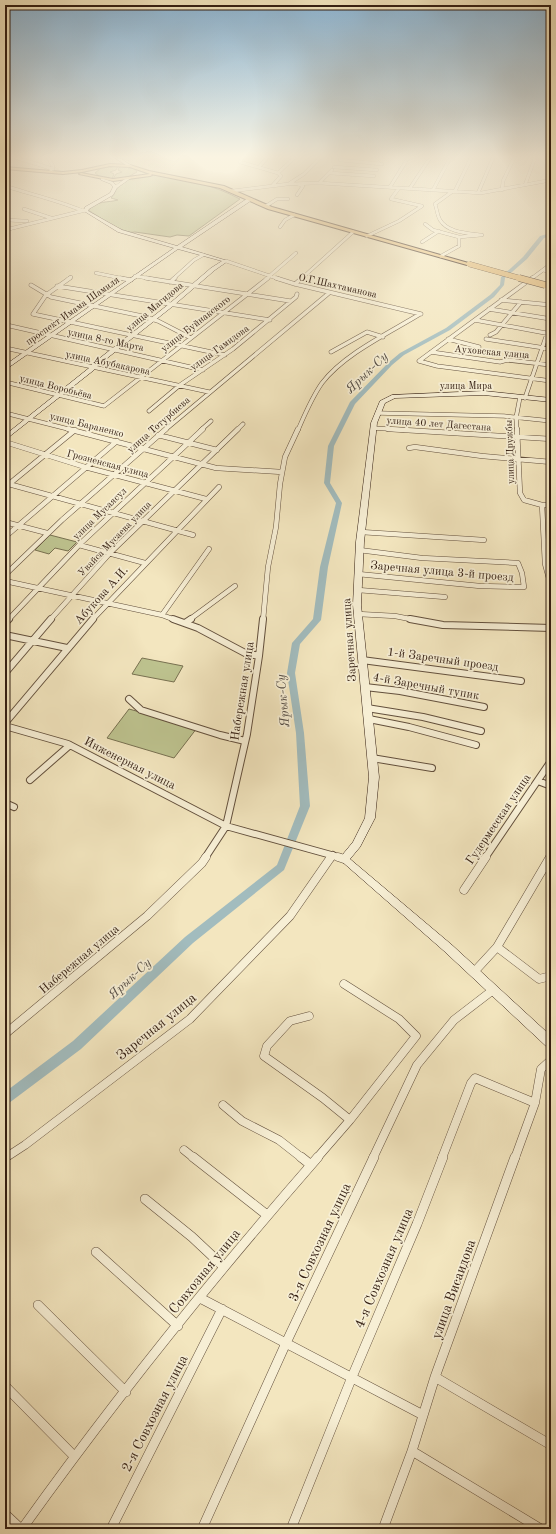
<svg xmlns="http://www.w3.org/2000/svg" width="556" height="1534" viewBox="0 0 556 1534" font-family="'Old Standard TT',serif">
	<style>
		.green { fill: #bec490; stroke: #787151 }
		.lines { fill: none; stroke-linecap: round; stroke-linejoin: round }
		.river { fill: #a2bcbe; fill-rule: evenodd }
		.minor-far5-casing { stroke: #63503d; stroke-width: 3.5 }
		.minor-far4-casing { stroke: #63503d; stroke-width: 4.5 }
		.minor-far3-casing { stroke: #63503d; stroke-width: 5.5 }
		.minor-far2-casing { stroke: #63503d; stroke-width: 8 }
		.minor-far1-casing { stroke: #63503d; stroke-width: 9 }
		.minor-casing { stroke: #63503d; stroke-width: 10 }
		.secondary-casing { stroke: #331e12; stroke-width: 1 }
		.trunk-casing { stroke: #331e12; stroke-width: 2 }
		.minor-far5 { stroke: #f7efd5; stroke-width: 3 }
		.minor-far4 { stroke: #f7efd5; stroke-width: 3.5 }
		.minor-far3 { stroke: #f7efd5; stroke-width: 4.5 }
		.minor-far2 { stroke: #f7efd5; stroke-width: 6 }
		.minor-far1 { stroke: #f7efd5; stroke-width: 8 }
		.minor { stroke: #f7efd5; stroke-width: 9 }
		.secondary { fill: #f7efd5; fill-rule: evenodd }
		.trunk { fill: #eac380; fill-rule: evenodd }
		.trunk-bridge-far1-casing { stroke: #331e12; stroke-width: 5.5; stroke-linecap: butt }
		.trunk-bridge-casing { stroke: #331e12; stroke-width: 7; stroke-linecap: butt }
		.trunk-bridge-far1 { stroke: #eac380; stroke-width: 5 }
		.trunk-bridge { stroke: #eac380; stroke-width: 6 }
		.labels { text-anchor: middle; stroke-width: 3.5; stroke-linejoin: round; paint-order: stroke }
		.far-street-label { font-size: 10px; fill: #331e12; stroke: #f7efd5 }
		.street-label { font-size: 12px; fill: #331e12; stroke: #f7efd5 }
		.water-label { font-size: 13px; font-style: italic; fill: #544d46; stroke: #f7efd5 }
		.near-street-label { font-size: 14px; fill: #331e12; stroke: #f7efd5 }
	</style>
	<rect width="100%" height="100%" fill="#f3e6bf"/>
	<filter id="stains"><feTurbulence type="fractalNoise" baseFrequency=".005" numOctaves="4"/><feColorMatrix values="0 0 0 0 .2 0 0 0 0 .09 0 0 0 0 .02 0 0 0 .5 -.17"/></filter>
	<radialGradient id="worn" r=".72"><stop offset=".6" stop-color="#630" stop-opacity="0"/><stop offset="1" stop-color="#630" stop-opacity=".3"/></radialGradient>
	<path class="green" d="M118,166L116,170L110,172L114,174L112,179L102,178L95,173L101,168Z
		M120,166L135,169L137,172L128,177L113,179L116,174L122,172L118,170Z
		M149,175C181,176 213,185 240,199L189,236L177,235L170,237L135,232C124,235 98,216 88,210C98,200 107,203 118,200L111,198C115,194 115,191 118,186C123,178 140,177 149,175Z
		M50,535L77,542L68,551L55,548L49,554L35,550Z
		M142,658L183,666L174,682L132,674Z
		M129,709L197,728L174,758L107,738Z"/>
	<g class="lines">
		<path class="river" d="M551,233V236L544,238L527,259L505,278L504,285L494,297L450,330L404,355L392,365L355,404L334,446L330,483L342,503L328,567L321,620L300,644L295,673L304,733L310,806L284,870L193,943L81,1049L9,1103L5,1104V1092L73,1041L185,937L277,865L300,806L296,733L287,673L292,643L313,619L320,567L336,503L324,483L328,446L350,402L388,363L400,353L446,328L490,295L500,285L501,277L523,257L540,236Z"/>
		<g class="minor-far5-casing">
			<path id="minor-far5" d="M17,158L53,169
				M48,158L53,166L51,170
				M242,158L240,162L278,173L281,176L272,186
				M340,160L382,164
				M259,167L267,158
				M334,167L377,170
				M278,173L294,158
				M330,173L374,176
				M290,183L304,174L320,158
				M319,183L332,170
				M525,185L535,158
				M5,186C30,194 56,200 81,210
				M390,187L408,158
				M410,188L430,158
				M433,190L450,158
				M502,190L503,181L514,158
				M232,191L288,184L319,183L481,193L551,180
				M455,191L471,158
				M478,193L493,158
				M297,195L303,186L298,184
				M266,206L277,199H288
				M24,209L51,218
				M5,220L27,221
				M425,224L433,230L459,237
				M280,227L285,220L294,215
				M5,230L86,210
				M367,236L399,221L422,206L391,199L399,188
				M422,242L439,231
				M441,256L459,246V237L482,235C468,233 448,233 440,220C437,215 437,209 435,204L453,191
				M226,261L279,279
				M543,270L551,272
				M96,273L125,279
				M135,276L152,279
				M68,279L71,277
				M173,279L194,260L203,255
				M266,279L296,253
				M301,279L353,232
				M531,279L551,264"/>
		</g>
		<g class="minor-far4-casing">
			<path id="minor-far4" d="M70,278L46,295L33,314L225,355
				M120,278L131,280
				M146,278L290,301
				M276,278L295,284L421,314
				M170,282L175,278
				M295,284L302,278
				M31,285L51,297L142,316L158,321L191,338
				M57,286L270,320
				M501,300L551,305
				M489,309L551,319
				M475,320L551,334
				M6,325L203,370
				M490,335L496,332L521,302
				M448,339L479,347
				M486,339L551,349
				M5,348L209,392
				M331,352L367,332L383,337
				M431,352L500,362L507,360L551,365
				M419,361L532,278
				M419,361L437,366L551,381
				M5,382L104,406L268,278
				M525,398L547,334
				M149,411L180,385L233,349L296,297L297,294
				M5,413L72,430
				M378,413L504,416L551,421
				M373,428L404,430
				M165,430L329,293
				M201,430L211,421
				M237,430L243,424
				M298,430C305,414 312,397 322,383C344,354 389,333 420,314
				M517,430L516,418L520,397"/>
		</g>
		<g class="minor-far3-casing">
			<path id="minor-far3" d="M68,429L216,468L282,472
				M388,429L551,439
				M517,429L520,493L524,500L542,505L545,564L551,586
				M158,435L217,450
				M5,442L85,467L206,499
				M409,448L415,447L482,456L551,462
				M5,483L193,535
				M8,485L75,430
				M542,505H551
				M5,522L47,533
				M361,532L484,540
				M5,537L117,441
				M79,545L145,563
				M358,574L480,586L524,587L522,573L518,563L422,558L359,550
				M5,575L62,520L166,429
				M5,581L162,615L175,620
				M358,590L445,597
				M358,614L395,616L415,620
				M162,615L209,549
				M8,620L82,542L203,429
				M50,620L110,553L238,429
				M92,620L219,487
				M189,620L235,586
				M263,620L268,567L276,527L280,484L285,457L298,429"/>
		</g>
		<g class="minor-far2-casing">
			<path id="minor-far2" d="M173,619L198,628L245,653L259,656
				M410,619L443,625L551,628
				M5,623L9,619
				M185,623L191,619
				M5,635L67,648
				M362,660L521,681
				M5,673L51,619
				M365,687L400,691L484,707
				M129,699L141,710L220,735L245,741
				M367,708L423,717L481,731
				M369,719L409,727L476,745
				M5,723L93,619
				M5,726L68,744L226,826L342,858
				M372,758L432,768
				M30,780L70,745
				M538,781L551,786
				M5,803L14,807
				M205,858L226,826L247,734L259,656L263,619
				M331,858L333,855
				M485,858L551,761
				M550,858L551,856"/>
		</g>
		<g class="minor-far1-casing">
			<path id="minor-far1" d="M338,857L344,859
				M464,890L486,857
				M497,947L539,979L551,976
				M474,972L497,947L550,857
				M309,1016L290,1021L267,1046L264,1056L323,1098L350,1120
				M5,1034L147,916L202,863L206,857
				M223,1105L242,1121L279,1140L302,1158
				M184,1150L194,1158
				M5,1158L25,1145L190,1019L290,916L331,857
				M317,1158L350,1120L416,1036L399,1019L344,984
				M373,1158L417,1065L454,1020L493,990
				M442,1158L471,1083L475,1078L535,1103
				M515,1158L535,1103L541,1069L551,1060"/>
		</g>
		<g class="minor-casing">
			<path id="minor" d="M193,1157L267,1215
				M301,1157L311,1165
				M5,1158L6,1157
				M145,1199L192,1237L224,1267
				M96,1252L178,1326
				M200,1298L423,1415
				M38,1305L126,1392
				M435,1377L551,1445
				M5,1386L74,1456
				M412,1451L541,1529
				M5,1514L21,1529
				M22,1529C114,1400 214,1276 318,1157
				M111,1529L222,1309
				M202,1529L286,1343L374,1157
				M291,1529L352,1377L417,1224L443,1157
				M383,1529L412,1451L435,1377L515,1157"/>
		</g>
		<g class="secondary-casing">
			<path id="secondary" d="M115,158H120L132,166L129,167Z
				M128,177L131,178L117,188L113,195L89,209L88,211L122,230L177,246L248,198H252V200L182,247L228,261L215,270L173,306L96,367L94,370L5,440V435L89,368L91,365L169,304L211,268L222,261L178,249L5,370V365L174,248L118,232L84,211L85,207L110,193L113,187L111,184L101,180V178L113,182L116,185Z
				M484,391L551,398V402L484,395L395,398L385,403L377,423L364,542L361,605L379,777L375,818L360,847L350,859L452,945L551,1036V1048L547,1047L444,951L339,859L353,842L365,818L369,777L353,605L356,542L371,423L380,401L392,395Z"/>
		</g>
		<g class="trunk-casing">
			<path id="trunk" d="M110,164L130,165L149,171L224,186L272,207L472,264L467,265L268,209L220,188L151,174L152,175L150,176L113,181L79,174L81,173L113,179L150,174L130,167L110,166L82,172L63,174L5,169V167L63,172L82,170Z"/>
		</g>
		<use href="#minor-far5" class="minor-far5"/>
		<use href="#minor-far4" class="minor-far4"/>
		<use href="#minor-far3" class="minor-far3"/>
		<use href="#minor-far2" class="minor-far2"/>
		<use href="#minor-far1" class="minor-far1"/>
		<use href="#minor" class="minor"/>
		<use href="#secondary" class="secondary"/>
		<use href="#trunk" class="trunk"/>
		<g class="trunk-bridge-far1-casing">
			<path id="trunk-bridge-far1" d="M469,264L523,279"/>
		</g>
		<g class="trunk-bridge-casing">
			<path id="trunk-bridge" d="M519,278L545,285"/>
		</g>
		<use href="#trunk-bridge-far1" class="trunk-bridge-far1"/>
		<use href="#trunk-bridge" class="trunk-bridge"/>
	</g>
	<linearGradient id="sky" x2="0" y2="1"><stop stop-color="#8cb7d7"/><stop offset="0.42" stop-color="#faf4e2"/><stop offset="1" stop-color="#faf4e2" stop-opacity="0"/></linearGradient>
	<rect width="556" height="373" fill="url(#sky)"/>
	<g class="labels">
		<g class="far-street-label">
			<text transform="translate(338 285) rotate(13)" y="4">О.Г.Шахтаманова</text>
			<text transform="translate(154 306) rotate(-40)" y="4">улица Магидова</text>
			<text transform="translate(72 310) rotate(-35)" y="4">проспект Имама Шамиля</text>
			<text transform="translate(195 323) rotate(-38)" y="4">улица Буйнакского</text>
			<text transform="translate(106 339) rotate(12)" y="4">улица 8-го Марта</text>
			<text transform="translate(219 347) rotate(-36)" y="4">улица Гамидова</text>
			<text transform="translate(492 351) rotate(5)" y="4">Ауховская улица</text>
			<text transform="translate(108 362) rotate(12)" y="4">улица Абубакарова</text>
			<text x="466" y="389">улица Мира</text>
			<text transform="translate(56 386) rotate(14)" y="4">улица Воробьёва</text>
			<text transform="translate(439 423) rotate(4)" y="4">улица 40 лет Дагестана</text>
			<text transform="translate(87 424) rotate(14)" y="4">улица Бараненко</text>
			<text transform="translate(158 424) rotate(-41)" y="4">улица Тотурбиева</text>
			<text transform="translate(509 452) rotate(-92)" y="4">улица Дружбы</text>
			<text transform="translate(108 463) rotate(15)" y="4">Грозненская улица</text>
			<text transform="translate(99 513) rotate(-44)" y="4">улица Мусаясул</text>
			<text transform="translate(114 538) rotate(-46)" y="4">Увайса Мусаева улица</text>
		</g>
		<g class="street-label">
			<text transform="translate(442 571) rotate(5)" y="4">Заречная улица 3-й проезд</text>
			<text transform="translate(101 595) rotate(-48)" y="4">Абукова А.И.</text>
			<text transform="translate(349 640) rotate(-94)" y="4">Заречная улица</text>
			<text transform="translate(443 659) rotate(8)" y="4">1-й Заречный проезд</text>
			<text transform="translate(426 686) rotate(10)" y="4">4-й Заречный тупик</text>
			<text transform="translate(242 691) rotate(-81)" y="4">Набережная улица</text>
			<text transform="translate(130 763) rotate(27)" y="4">Инженерная улица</text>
			<text transform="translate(498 819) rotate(-56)" y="4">Гудермесская улица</text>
			<text transform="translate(79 959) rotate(-40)" y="4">Набережная улица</text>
		</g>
		<g class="water-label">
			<text transform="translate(366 372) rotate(-44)" y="5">Ярык-Су</text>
			<text transform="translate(282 701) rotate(-95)" y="5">Ярык-Су</text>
			<text transform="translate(129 978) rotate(-43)" y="5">Ярык-Су</text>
		</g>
		<g class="near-street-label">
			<text transform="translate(156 1026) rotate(-39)" y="5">Заречная улица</text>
			<text transform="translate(319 1242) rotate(-65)" y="5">3-я Совхозная улица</text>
			<text transform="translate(383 1268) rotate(-67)" y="5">4-я Совхозная улица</text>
			<text transform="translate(204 1271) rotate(-51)" y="5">Совхозная улица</text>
			<text transform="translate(453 1289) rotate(-70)" y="5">улица Висаидова</text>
			<text transform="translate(154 1413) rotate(-63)" y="5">2-я Совхозная улица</text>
		</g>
	</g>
	<rect width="556" height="1534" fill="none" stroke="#f3e6bf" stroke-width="20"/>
	<rect x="6" y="6" width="544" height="1522" fill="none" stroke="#331e12" stroke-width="2"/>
	<rect x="10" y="10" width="536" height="1514" fill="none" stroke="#331e12"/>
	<rect width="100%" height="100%" filter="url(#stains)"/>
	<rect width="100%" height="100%" fill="url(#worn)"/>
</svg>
